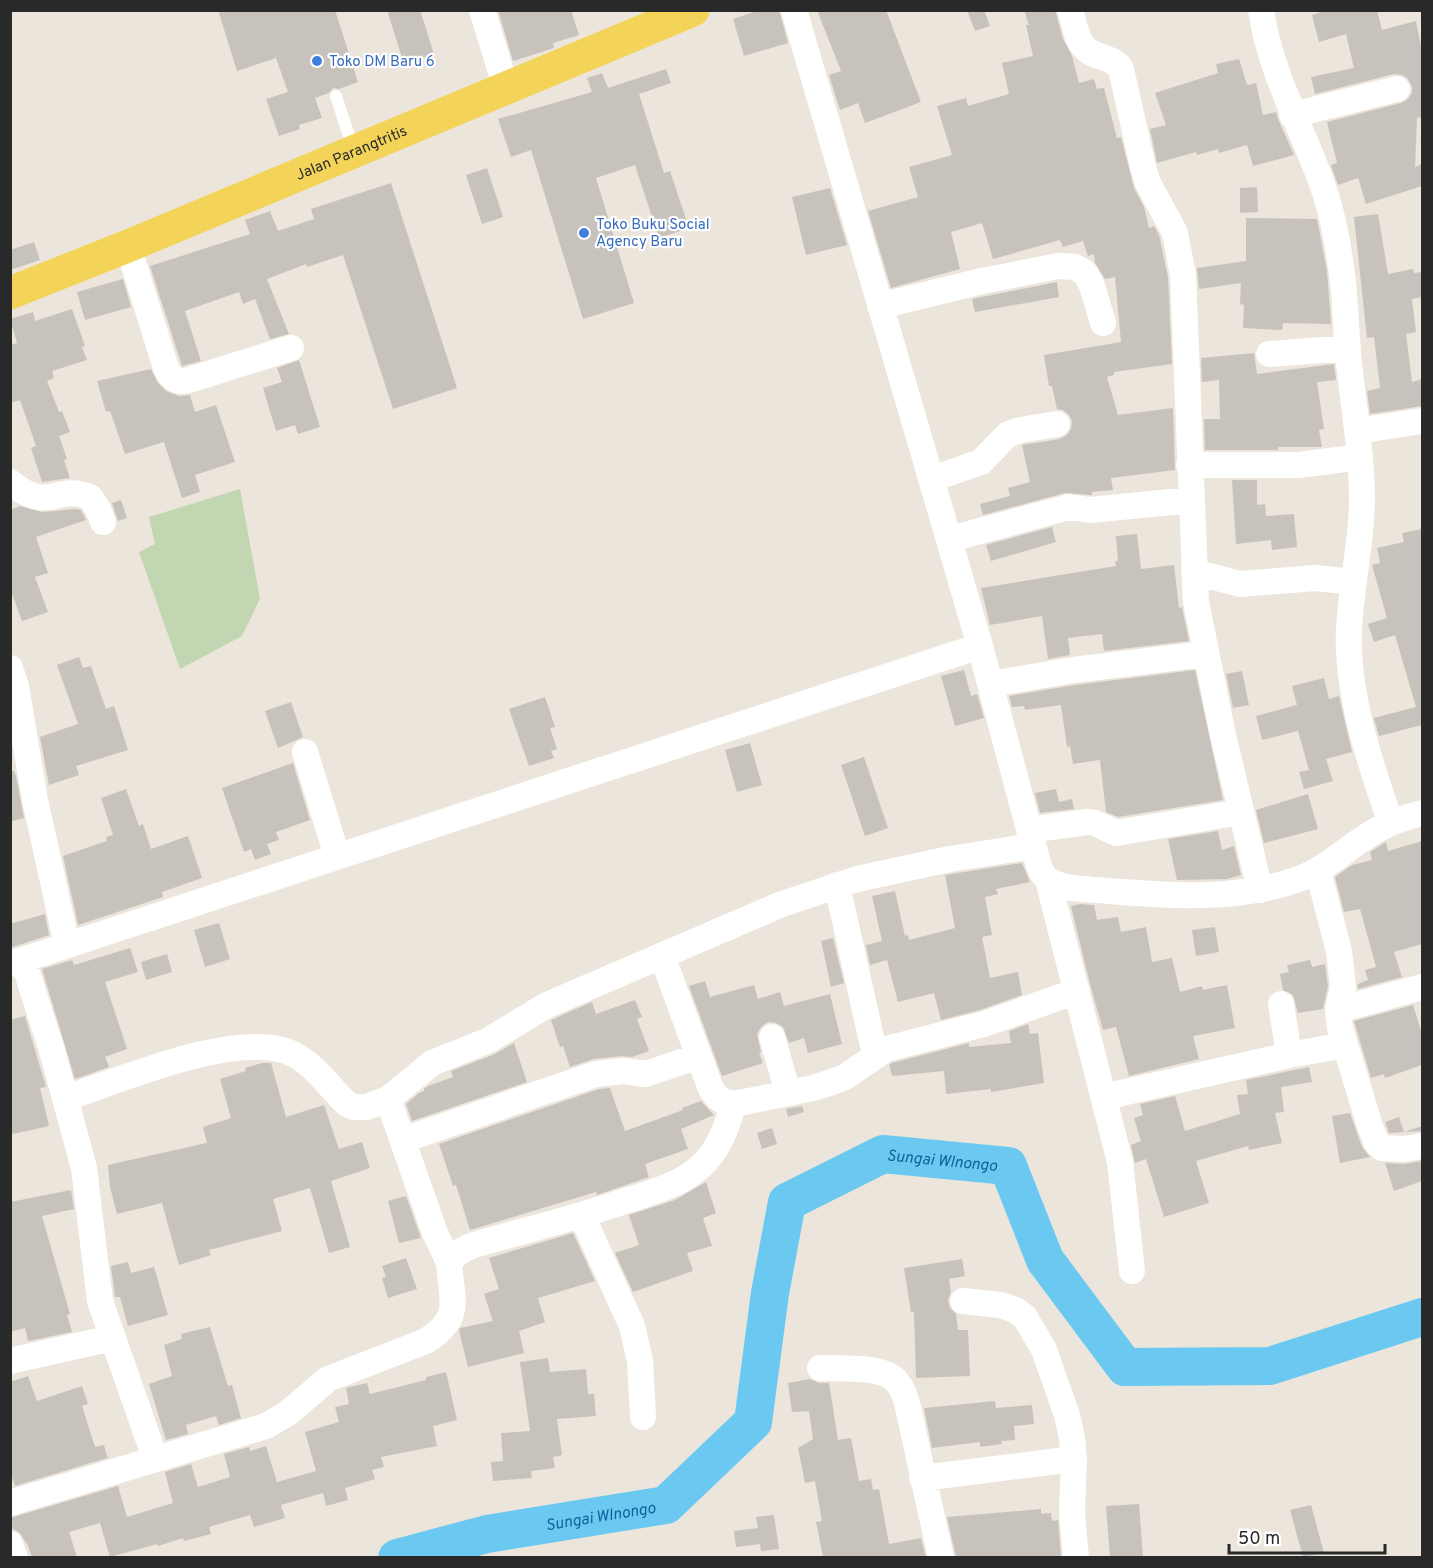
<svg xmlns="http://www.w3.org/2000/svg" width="1433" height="1568" viewBox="0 0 1433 1568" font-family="Overpass,sans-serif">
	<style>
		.cemetery { fill: #c2d6b2 }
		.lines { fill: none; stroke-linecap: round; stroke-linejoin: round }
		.river { stroke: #6bc9f1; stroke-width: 38 }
		.building { fill: #c7c2bb }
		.lane { stroke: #fff; stroke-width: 12 }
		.street { stroke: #fff; stroke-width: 26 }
		.primary { stroke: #f3d459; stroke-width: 33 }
		.shop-dot { fill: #3f7fe0; stroke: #fff; stroke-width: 2 }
		.labels { text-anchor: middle; stroke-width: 4.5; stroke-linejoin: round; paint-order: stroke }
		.shop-label { font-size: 15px; fill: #366cbe; stroke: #fff; text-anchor: start }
		.street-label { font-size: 15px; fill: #292929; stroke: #fff }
		.water-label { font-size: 16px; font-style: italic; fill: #0b659c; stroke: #fff }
	</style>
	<rect width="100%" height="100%" fill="#ece5db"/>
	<path class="cemetery" d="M240,489L260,599L242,636L180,669L139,552L155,544L149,517Z"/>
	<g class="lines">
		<path class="river" id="s1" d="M397,1558L487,1534L666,1505L753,1422L770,1293L787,1202L883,1154L1008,1166L1045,1260L1125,1367L1270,1366L1422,1317"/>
	</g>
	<path class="building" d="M218,10H335L358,82L339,89L333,88L329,93L315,98L322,118L299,125L300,129L279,136L266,99L288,92L276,58L237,71Z
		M387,10H420L434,54L404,64Z
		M498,10H571L579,35L553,43L554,48L551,49L513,61Z
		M760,10H779L788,43L744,56L733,19Z
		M817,10H886L921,102L865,123L858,103L840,110L829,75L841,71Z
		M967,10H984L990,26L975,31Z
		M1024,10H1055L1063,39L1072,56L1079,83L1094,79L1097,89L1104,88L1117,138L1121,137L1134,188L1144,207L1149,228L1154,226L1159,235L1168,277L1172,364L1114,372V375L1107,377L1118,415L1173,408L1175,470L1111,478L1113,490L1092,492V495H1090L1065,493L983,515L980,504L1010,496L1008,488L1030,482L1022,445L1060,439L1067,435L1071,429L1072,421L1069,415L1063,410L1057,409L1052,386H1049L1044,355L1121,342L1115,277L1105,279L1095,263L1094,254L1088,256L1083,241L1063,247L1060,240L993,259L982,223L951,232L960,269L891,288L868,211L918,197L909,167L952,155L937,106L966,98L968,106L1009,94L1002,63L1033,56L1026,25H1029Z
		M1319,10H1377L1382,30L1416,21L1422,51V117L1417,118L1415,167L1422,164V186L1366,204L1358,178L1338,185L1331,165L1337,163L1327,122L1401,103L1408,99L1412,93V86L1407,78L1402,75L1394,74L1315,94L1311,77L1354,68L1346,34L1319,42L1312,15L1319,13Z
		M1239,59L1247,85L1256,83L1263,115L1276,112L1278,119L1294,155L1253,166L1247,145L1219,153L1218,149L1197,155L1196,152L1157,163L1150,129L1166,125L1155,93L1218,73L1216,64Z
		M666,69L671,83L639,94L664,173L670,171L689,228L659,238L635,165L596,178L634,303L583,319L531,150L511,157L498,119L592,92L587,78L602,73L608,88Z
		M487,168L503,217L482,224L466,175Z
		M391,183L457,388L393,409L343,255L307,267L306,264L267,279L289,334L270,339L255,299L243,304L239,292L185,311L201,361L182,366L150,266L250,234L245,220L270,211L278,231L314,219L311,209Z
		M1257,187L1258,212L1240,213V188Z
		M830,188L847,245L806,255L792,197Z
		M1378,214L1388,274L1413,269L1414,273L1422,272V297L1412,299L1416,332L1406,334L1412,382L1422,379V406L1370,414L1367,391L1380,388L1374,337L1367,338L1354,217Z
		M1246,218L1317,219L1327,271L1331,324L1283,323L1282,330L1243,328L1244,305L1240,304L1241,283L1199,289L1197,268L1246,261Z
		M34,242L40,260L10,270V250Z
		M123,279L131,307L85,320L77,292Z
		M1057,282L1059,297L975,312L972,299Z
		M72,309L85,346L82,347L87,360L52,371L54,378L47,381L59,412L62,411L70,432L59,436L67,459L64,460L70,478L42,482L31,448L36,446L20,400L10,403V345L17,343L10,319L33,312L35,321Z
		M1254,353L1257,374L1334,364L1336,380L1317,382L1324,429L1319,430L1322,447H1278V450H1205L1204,419H1220L1219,380L1202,382L1201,358Z
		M299,360L320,427L298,434L295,425L276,431L263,388L282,382L277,368Z
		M151,369L158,383L166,391L179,396L190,395L195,412L216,405L235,462L195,475L200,492L182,498L164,442L125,454L110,411L106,412L97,381Z
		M1232,480H1257V505L1265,504L1266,516L1294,514L1297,547L1272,550L1271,540L1236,544Z
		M121,500L127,518L118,521L112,503Z
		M20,506L42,512L76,509L81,510L86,520L36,537L48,573L35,577L48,612L22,621L10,588V510Z
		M1052,527L1056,542L991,561L986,545Z
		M1422,529V725L1379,736L1374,718L1416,707L1395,635L1374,642L1368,624L1387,618L1372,565L1380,563L1377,548L1404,542L1402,533Z
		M1137,534L1141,569L1174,565L1179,608L1182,607L1189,641L1104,651L1102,634L1068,638L1070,655L1048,659L1042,616L990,625L981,588L1116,566L1115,561H1118L1116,536Z
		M79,657L83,668L91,666L106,709L114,706L128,750L76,766L79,775L49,785L40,737L78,724L57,665Z
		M964,670L971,696L977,694L984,718L955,726L941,676Z
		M1195,670L1223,800L1118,817L1106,812L1100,760L1073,764L1070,746L1067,747L1061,705L1025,710L1024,706L1012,707L1009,696L1075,685Z
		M1242,671L1249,705L1233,708L1226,674Z
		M1324,678L1329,699L1339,696L1352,752L1326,759L1333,781L1304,789L1299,772L1309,770L1298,731L1262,740L1256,716L1297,705L1292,686Z
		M545,697L555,727L550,728L557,749L551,751L554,758L529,766L509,709Z
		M291,702L303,737L278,748L265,711Z
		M750,743L762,785L737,792L725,750Z
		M864,757L888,828L865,836L841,765Z
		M293,763L310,820L276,832L279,840L267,844L271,854L255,860L251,849L244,852L222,788Z
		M10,771H14L16,776L24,818L10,822Z
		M126,789L139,826L143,824L151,849L188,836L202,878L162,892L163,897L78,925L63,856L107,841L106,837L113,835L101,798Z
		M1056,789L1059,802L1072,799L1074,809L1040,813L1035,793Z
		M1308,794L1318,829L1264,843L1256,810Z
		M1218,831L1222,850L1234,846L1241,875L1227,879L1177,880L1168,839Z
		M1422,841V944L1394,952L1402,977L1358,989V984L1368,980L1365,970L1376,967L1360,909L1344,912L1335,877L1352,865L1372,860L1370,852L1386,842L1388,851Z
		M1022,863L1030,882L996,889L998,894L985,897L992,935L982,937L990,978L1018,972L1022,995L980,1010L941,1020L934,993L898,1002L887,960L870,965L866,945L882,941L872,896L895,891L905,936L908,935L909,940L955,928L945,875Z
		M1080,904L1094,905L1097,920L1118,917L1121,932L1146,927L1152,962L1172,958L1180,992L1202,986L1203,990L1227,985L1235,1028L1193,1036L1199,1059L1129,1076L1116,1027L1103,1030L1090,984L1071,906Z
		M45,914L49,935L10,948V924Z
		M219,923L230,959L205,967L194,930Z
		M1215,927L1219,952L1196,956L1192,930Z
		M833,938L844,983L831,987L821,941Z
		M130,948L138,972L105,982L127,1049L105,1057L109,1067L75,1079L42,969L72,960L74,965Z
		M167,954L172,972L146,980L141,962Z
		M1310,960L1312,967L1325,964L1328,986L1323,1009L1298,1013L1293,995L1283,990L1280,974L1289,972L1287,965Z
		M705,981L710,997L754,985L758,999L780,992L784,1006L830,994L842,1044L808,1053L804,1038L789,1043L783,1027L776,1023L768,1022L761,1027L757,1034L761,1052L759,1053L763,1063L722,1076L689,986Z
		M635,1000L642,1017L637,1019L649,1051L632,1057L622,1056L594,1059L570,1067L563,1046L560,1047L551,1020L592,1002L596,1014Z
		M1413,1005L1422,1034V1065L1385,1078L1384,1074L1371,1078L1354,1021Z
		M25,1016L46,1087L40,1088L49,1126L13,1134L10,1125V1020Z
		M1028,1024L1030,1034L1038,1033L1044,1083L991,1092V1089L946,1094L944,1071L892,1076L889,1065L892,1063L969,1043V1047L1011,1043L1009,1031Z
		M514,1043L527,1082L412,1121L406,1104L419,1093L424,1091V1089L428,1086L453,1077L451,1071L495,1054Z
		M262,1063H271L286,1117L324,1105L339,1149L362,1142L370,1168L331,1181L350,1247L329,1253L310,1188L273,1199L282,1231L209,1250L211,1255L179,1265L162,1203L117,1214L110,1187L108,1165L207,1143L203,1127L231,1118L220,1079L246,1071L245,1068Z
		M1309,1067L1312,1082L1281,1087L1284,1112L1275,1113L1282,1143L1249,1150L1248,1146L1196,1161L1209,1203L1164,1217L1146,1159L1135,1163L1131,1145L1141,1141L1134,1118L1143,1115L1140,1104L1175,1096L1185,1131L1240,1114L1237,1095L1248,1094L1246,1080Z
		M610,1088L625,1131L683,1110L682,1108L701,1101L714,1115L681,1129L688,1149L645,1164L649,1177L597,1195L596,1192L470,1230L456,1185L453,1186L439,1144L599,1089Z
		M802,1106L804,1112L788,1117L786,1109Z
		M1350,1113L1362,1147L1370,1157L1340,1163L1332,1116Z
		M1399,1117L1404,1132L1422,1126V1131L1389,1133L1385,1122Z
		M772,1128L777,1144L762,1149L757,1133Z
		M1422,1161V1181L1394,1191L1385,1163L1404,1164Z
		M706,1182L716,1213L703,1218L712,1246L687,1253L693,1271L633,1292L615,1253L639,1245L629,1215L675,1200Z
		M71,1190L74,1209L42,1216L70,1314L67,1315L72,1332L28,1341L25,1328L10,1332V1202Z
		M406,1196L421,1238L399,1243L388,1201Z
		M573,1233L595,1281L538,1298L545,1322L519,1331L524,1353L468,1367L459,1331L460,1328L493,1321L484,1294L499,1289L489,1258Z
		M406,1258L417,1289L388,1298L382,1278L386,1277L382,1266Z
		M962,1259L965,1276L949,1279L951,1292L948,1300L950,1308L956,1314L958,1330H968L970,1376L916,1378L914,1312H911L904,1268Z
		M128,1262L131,1273L154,1267L168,1315L128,1326L120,1297H115L111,1266Z
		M210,1327L228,1386L232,1385L241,1418L219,1425L216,1416L186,1425L188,1434L166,1440L149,1384L172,1376L164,1345L182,1339L181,1334Z
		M548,1358L550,1372L586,1369L588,1394H594L596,1416L557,1419L562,1455L553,1457L555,1468L531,1471L532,1478L493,1481L491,1462L503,1461L501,1433L530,1431L520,1362Z
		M446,1372L457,1420L433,1426L437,1446L381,1457L384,1467L372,1470L375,1479L345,1488L348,1500L326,1506L323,1493L281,1505L285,1518L254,1527L250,1515L209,1527L211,1534L184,1541L183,1538L158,1546L157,1544L110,1557L100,1523L69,1532L77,1557H32L27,1543H26L20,1533L13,1529L10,1518L118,1486L127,1517L173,1503L165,1472L191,1464L198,1487L230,1477L224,1454L249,1447L250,1451L266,1446L277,1482L316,1471L305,1432L339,1422L335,1407L349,1404L346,1388L367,1383L370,1394L426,1380V1377Z
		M28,1376L37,1401L82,1386L88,1404L82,1406L95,1447L104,1445L107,1457H110L15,1486L10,1470V1382Z
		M810,1379L819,1383H829L838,1440L851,1438L859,1481L871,1479L873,1490L879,1489L889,1544L921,1538L926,1557H823L816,1522L822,1521L815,1481L805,1483L798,1448L813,1439L809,1411L792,1412L788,1383Z
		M995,1401L996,1408L1032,1405L1034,1424L1014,1426L1015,1440L1001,1441L1002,1444L980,1447V1442L932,1448L924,1408Z
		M1139,1504L1143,1557H1110L1106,1506Z
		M1311,1505L1324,1553L1303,1557L1290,1510Z
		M1041,1509V1514L1051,1513L1052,1521L1058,1520L1061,1557H956L947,1517Z
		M774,1515L779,1549L761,1551L760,1544L736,1547L734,1531L758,1528L756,1517Z"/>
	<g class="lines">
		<path class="lane" d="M336,96L354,151"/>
		<path class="street" d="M482,10L506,88
			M1070,10C1074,22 1076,38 1084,47C1094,59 1112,55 1121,69L1143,167L1148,183L1175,233L1183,275L1196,602L1223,735L1260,890
			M1261,10C1270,72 1300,124 1321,181C1333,213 1339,248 1343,282C1346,309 1346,337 1349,363C1354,410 1362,456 1362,503C1361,546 1351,587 1349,629C1346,692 1370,764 1391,823
			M1292,115L1397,89
			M128,246L166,368C171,379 177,383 189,380L291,348
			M880,306L982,281L1058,266L1075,267L1085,273L1092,286L1103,323
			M1269,354L1348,348
			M1357,431L1422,421
			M1189,465H1299L1360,457
			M932,479L981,462L1007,435L1020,430L1057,424
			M10,482C50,515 55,483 90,497L98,509L103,522
			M950,539L1069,507L1090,510L1191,500
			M1194,572L1240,584L1316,578L1354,582
			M980,646L1038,863C1040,870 1043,877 1050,881C1066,890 1090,889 1108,891C1171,896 1238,901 1299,879C1328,868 1349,846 1375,831C1390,822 1406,817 1422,813
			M10,668L16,686L35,800L67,945
			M991,684L1073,670L1205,654
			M305,752L337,856
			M1029,830L1087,822L1095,823L1116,833L1241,812
			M1318,871L1339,951L1343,987L1338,1010L1340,1028L1370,1126L1376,1142L1382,1148L1404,1149L1422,1146
			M1048,880L1120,1162L1132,1271
			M837,885L875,1055
			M662,956L711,1089C717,1099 722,1102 734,1104L813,1088L832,1082L845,1077L886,1049L984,1024L1077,991
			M23,960L53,1054L84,1168L100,1301L155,1458
			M10,964L980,646L794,10
			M1281,1004L1289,1055L1345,1045
			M1338,1010L1422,987
			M772,1037L788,1093
			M1104,1097L1289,1055
			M66,1098C120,1080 242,1028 293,1054C315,1065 329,1087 347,1104L354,1107H367L388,1099L432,1063L489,1040L547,1005L782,904L857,879L950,859L1033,846
			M388,1099L435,1233L449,1262
			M403,1140L596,1074L623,1071L646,1074L699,1056
			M582,1216L632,1326L640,1361L643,1417
			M963,1301L1001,1305L1015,1310L1025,1317L1044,1350L1067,1415L1072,1438L1074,1459L1072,1512L1076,1558
			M10,1361L112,1338
			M820,1368C841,1369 883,1365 897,1382C902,1388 905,1396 907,1403L941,1558
			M922,1478L1074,1459
			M10,1503L266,1426L288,1413L328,1379L426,1341C464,1317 451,1300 449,1262C461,1245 486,1242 506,1236C546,1225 585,1215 625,1201C653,1192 686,1184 706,1161C721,1145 727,1124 734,1104
			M10,1544L15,1558"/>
		<path class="primary" id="s2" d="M10,293L128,246L693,10"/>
	</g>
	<g class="shop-dot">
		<circle cx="317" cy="61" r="6"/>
		<circle cx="584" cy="233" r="6"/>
	</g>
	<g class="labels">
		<g class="shop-label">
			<text x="329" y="66">Toko DM Baru 6</text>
			<text x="596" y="229">Toko Buku Social<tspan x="596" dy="17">Agency Baru</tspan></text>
		</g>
		<g class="street-label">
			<text dy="5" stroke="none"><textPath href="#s2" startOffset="369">Jalan Parangtritis</textPath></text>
		</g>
		<g class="water-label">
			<text dy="6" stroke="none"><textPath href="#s1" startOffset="784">Sungai WInongo</textPath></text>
			<text dy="6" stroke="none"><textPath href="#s1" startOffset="208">Sungai WInongo</textPath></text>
		</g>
	</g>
	<rect width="1433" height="1568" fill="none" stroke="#292929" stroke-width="24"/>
	<path d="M1229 1544v9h156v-9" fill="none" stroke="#292929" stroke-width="3"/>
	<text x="1238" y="1544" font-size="18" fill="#292929" stroke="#ffffff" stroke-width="4.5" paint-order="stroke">50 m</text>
</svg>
